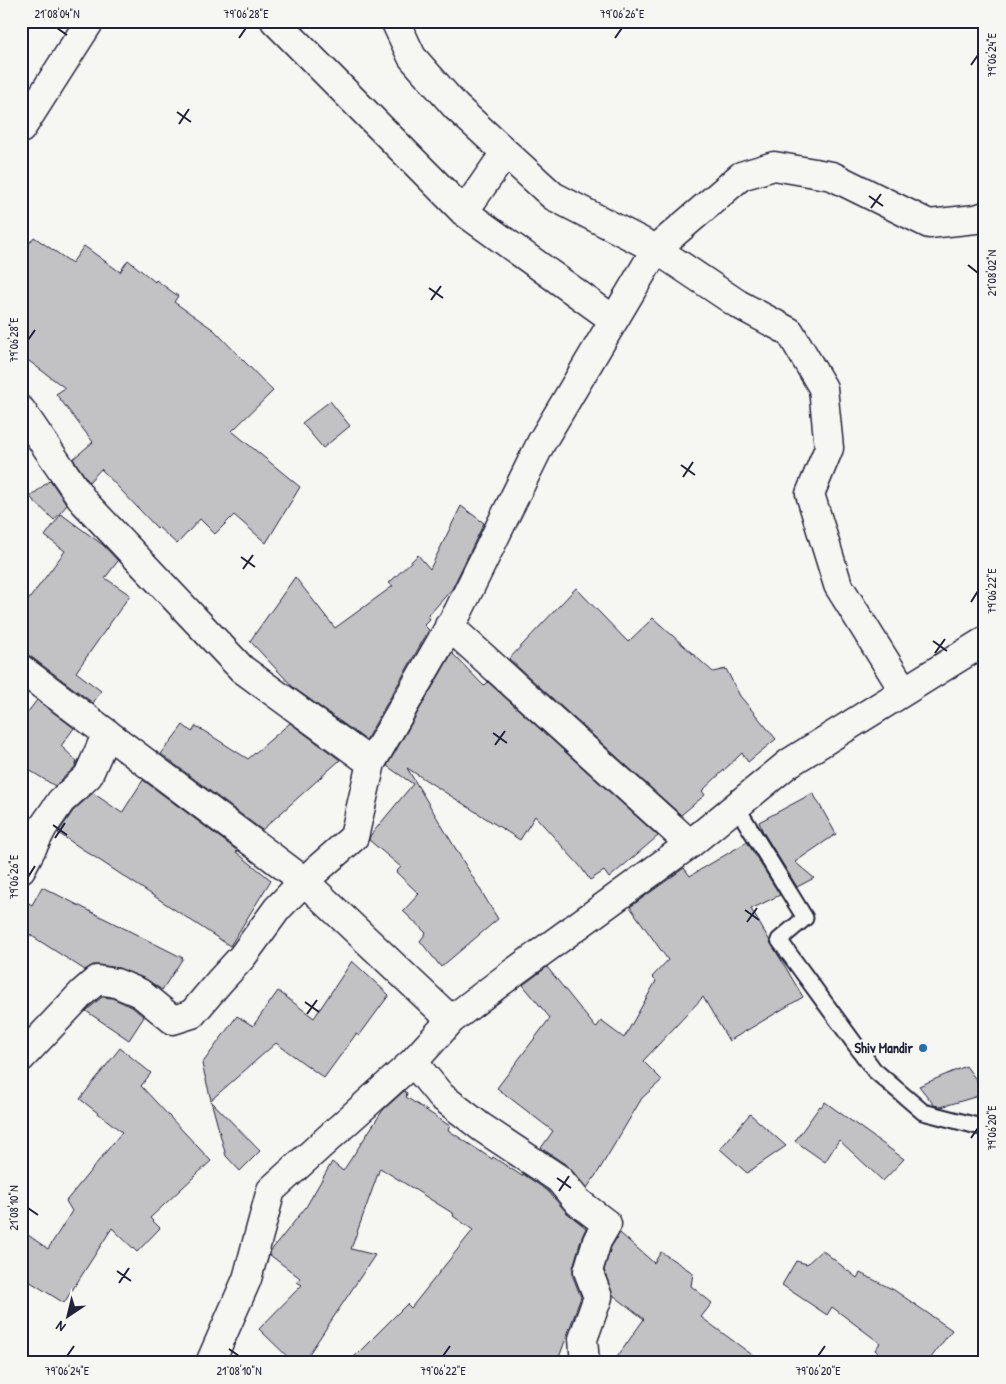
<svg xmlns="http://www.w3.org/2000/svg" width="1006" height="1384" viewBox="0 0 1006 1384" font-family="'Patrick Hand',sans-serif">
	<style>
		.building { fill: #c2c2c4; stroke: #22223b }
		.lines { fill: none; stroke-linecap: round; stroke-linejoin: round }
		.lane-casing { stroke: #22223b; stroke-width: 19 }
		.street-casing { stroke: #22223b; stroke-width: 31 }
		.lane { stroke: #f6f6f2; stroke-width: 15 }
		.street { stroke: #f6f6f2; stroke-width: 28 }
		.ticks { fill: none; stroke: #22223b; stroke-width: 2 }
		.poi-dot { fill: #1f6fb2; stroke: #f6f6f2; stroke-width: 2 }
		.labels { text-anchor: middle; stroke-width: 5; stroke-linejoin: round; paint-order: stroke }
		.poi-label { font-size: 14px; font-weight: bold; fill: #22223b; stroke: #f6f6f2; text-anchor: end }
		.neatline { fill: none; stroke: #22223b; stroke-width: 2 }
		.ticks-label { font-size: 12px; text-anchor: middle; fill: #22223b }
	</style>
	<rect width="100%" height="100%" fill="#f6f6f2"/>
	<filter id="ink" filterUnits="userSpaceOnUse"><feTurbulence type="fractalNoise" baseFrequency=".02" numOctaves="2"/><feDisplacementMap in="SourceGraphic" scale="10" xChannelSelector="R" yChannelSelector="G"/><feConvolveMatrix kernelMatrix="1 2 1 2 8 2 1 2 1" color-interpolation-filters="sRGB"/></filter>
	<g filter="url(#ink)">
		<path class="building" d="M34,237L72,263L84,246L120,272L128,260L155,282L156,280L178,296L174,302L214,330L273,391L232,431L300,487L266,543L234,515L215,534L200,519L177,544L158,527L157,528L101,469L89,482L73,459L93,442L56,394L65,388L21,355V254Z
			M330,401L350,426L323,448L302,423Z
			M50,480L67,505L54,520L30,497Z
			M461,506L484,523L452,589L428,616L430,619L424,625L429,630L366,740L294,688L250,641L295,577L335,628L393,586L389,583L418,555L430,569Z
			M61,514L103,545L118,561L105,578L130,595L76,672L101,691L93,703L30,656L21,654V610L65,551L45,536Z
			M576,588L628,642L653,618L713,672L726,669L740,696L776,739L748,762L742,753L702,791L705,795L681,815L509,659Z
			M452,653L484,686L488,682L658,836L609,878L604,871L590,880L580,866L535,816L520,840L407,768L498,919L441,967L420,941L426,933L403,911L419,894L396,872L401,867L369,840L370,836L413,784L387,766Z
			M37,700L74,728L61,746L77,761L75,767L55,786L21,765V721Z
			M290,723L340,760L262,830L161,754L183,725L192,732L196,726L248,759Z
			M143,780L238,851L236,852L271,880L230,946L58,833L73,811L93,793L122,813Z
			M813,793L836,834L795,862L814,878L797,887L763,832L759,822Z
			M747,842L780,895L751,909L803,997L729,1041L703,997L643,1061L662,1080L642,1098L598,1172L587,1188L568,1166L541,1148L553,1131L497,1088L550,1018L523,985L547,967L596,1028L601,1021L624,1038L656,981L652,977L668,960L630,907L684,868L690,876Z
			M42,887L183,958L162,990L146,979L119,968L99,965H93L85,970L21,929V899L32,905Z
			M352,961L389,995L359,1036L356,1034L324,1078L276,1043L211,1100L202,1064L237,1016L253,1026L278,991L314,1018Z
			M102,997L112,998L132,1007L144,1017L129,1040L86,1011Z
			M120,1048L151,1073L141,1086L211,1161L150,1218L160,1228L137,1252L112,1228L64,1303L21,1276V1230L48,1249L72,1211L66,1201L122,1132L80,1099Z
			M966,1066L985,1092V1094L941,1107L934,1105L919,1086Z
			M404,1091L407,1093L406,1097L450,1126L448,1130L492,1159L493,1157L522,1176L523,1174L548,1191L566,1212L586,1228L582,1237L573,1267V1277L581,1297L557,1363H348L407,1304L411,1308L473,1230L453,1216L454,1214L380,1168L351,1249L375,1255L303,1363H294L259,1329L302,1285L297,1282L300,1278L270,1255V1252L306,1207L332,1162L343,1171L383,1110Z
			M211,1101L260,1151L240,1171L226,1156Z
			M825,1102L904,1159L883,1181L839,1140L825,1162L795,1141L820,1106L821,1107Z
			M750,1114L786,1146L747,1173L720,1149Z
			M620,1233L654,1263L661,1252L693,1273L691,1286L712,1303L701,1317L763,1363H613L644,1319L613,1295L604,1270L611,1247Z
			M822,1250L857,1278L860,1273L894,1290L952,1330L927,1363H888L875,1350L880,1343L832,1307L827,1315L782,1285L796,1261L807,1264Z"/>
		<g class="lines">
			<g class="lane-casing">
				<path id="lane" d="M736,806L805,918L779,940L874,1070L923,1112L985,1128"/>
			</g>
			<g class="street-casing">
				<path id="street" d="M275,21L464,212L614,320
					M395,21L412,57L456,107L553,196L656,249L738,304L790,332L823,388L829,448L810,494L838,585L904,691
					M21,129L90,21
					M464,212L505,153
					M21,410L84,502L242,669L371,763
					M449,626L690,844
					M21,669L304,881L451,1020
					M21,869L43,827L61,801L88,776L107,733
					M21,1058L82,993L97,980L116,983L140,993L173,1020L192,1014L219,982L242,957L277,909L304,881L354,837L371,763L458,612L541,443L656,249L741,176L774,166L832,176L929,224L976,219L985,216
					M413,1062L441,1096L481,1127L559,1179L578,1202L607,1224L597,1241L588,1271L598,1297L583,1339L585,1363
					M210,1363L247,1279L271,1190L413,1062L451,1020L514,972L690,844L789,763L985,641"/>
			</g>
			<use href="#lane" class="lane"/>
			<use href="#street" class="street"/>
		</g>
	</g>
	<path class="ticks" d="M57,28L67,35M239,38L246,28M615,38L622,28M971,65L978,55M177,112L191,122M179,124L189,109M869,196L883,206M871,208L881,194M968,265L978,273M429,288L443,298M431,300L441,286M28,340L35,330M681,465L695,475M683,477L693,462M241,557L255,567M243,569L253,555M971,602L978,591M933,641L947,651M935,653L945,639M493,733L507,743M495,745L505,731M53,825L67,835M55,838L65,823M28,877L35,866M745,910L759,920M747,922L757,908M305,1002L319,1012M307,1014L317,1000M971,1138L978,1128M557,1178L571,1188M559,1191L569,1176M28,1208L38,1215M117,1271L131,1281M119,1283L129,1268M229,1349L239,1356M67,1356L74,1346M443,1356L450,1346M818,1356L825,1346"/>
	<circle class="poi-dot" cx="923" cy="1048" r="5"/>
	<g class="labels">
		<g class="poi-label">
			<text x="913" y="1053">Shiv Mandir</text>
		</g>
	</g>
	<rect width="1006" height="1384" fill="none" stroke="#f6f6f2" stroke-width="55"/>
	<g transform="translate(68 1316) rotate(215)" stroke="#f6f6f2" stroke-width="4" paint-order="stroke">
	<path d="M0-4L9 19L0 12L-9 19Z" fill="#22223b"/>
	<text y="-8" font-size="14" font-weight="bold" text-anchor="middle" fill="#22223b">N</text>
	</g>
	<rect x="28" y="28" width="950" height="1328" class="neatline"/>
	<g class="ticks-label">
		<text x="57" y="18">21°08'04"N</text>
		<text x="246" y="18">79°06'28"E</text>
		<text x="622" y="18">79°06'26"E</text>
		<text transform="translate(992 55) rotate(-90)" y="4">79°06'24"E</text>
		<text transform="translate(992 273) rotate(-90)" y="4">21°08'02"N</text>
		<text transform="translate(14 340) rotate(-90)" y="4">79°06'28"E</text>
		<text transform="translate(992 591) rotate(-90)" y="4">79°06'22"E</text>
		<text transform="translate(14 877) rotate(-90)" y="4">79°06'26"E</text>
		<text transform="translate(992 1128) rotate(-90)" y="4">79°06'20"E</text>
		<text transform="translate(14 1208) rotate(-90)" y="4">21°08'10"N</text>
		<text x="67" y="1375">79°06'24"E</text>
		<text x="239" y="1375">21°08'10"N</text>
		<text x="443" y="1375">79°06'22"E</text>
		<text x="818" y="1375">79°06'20"E</text>
	</g>
</svg>
